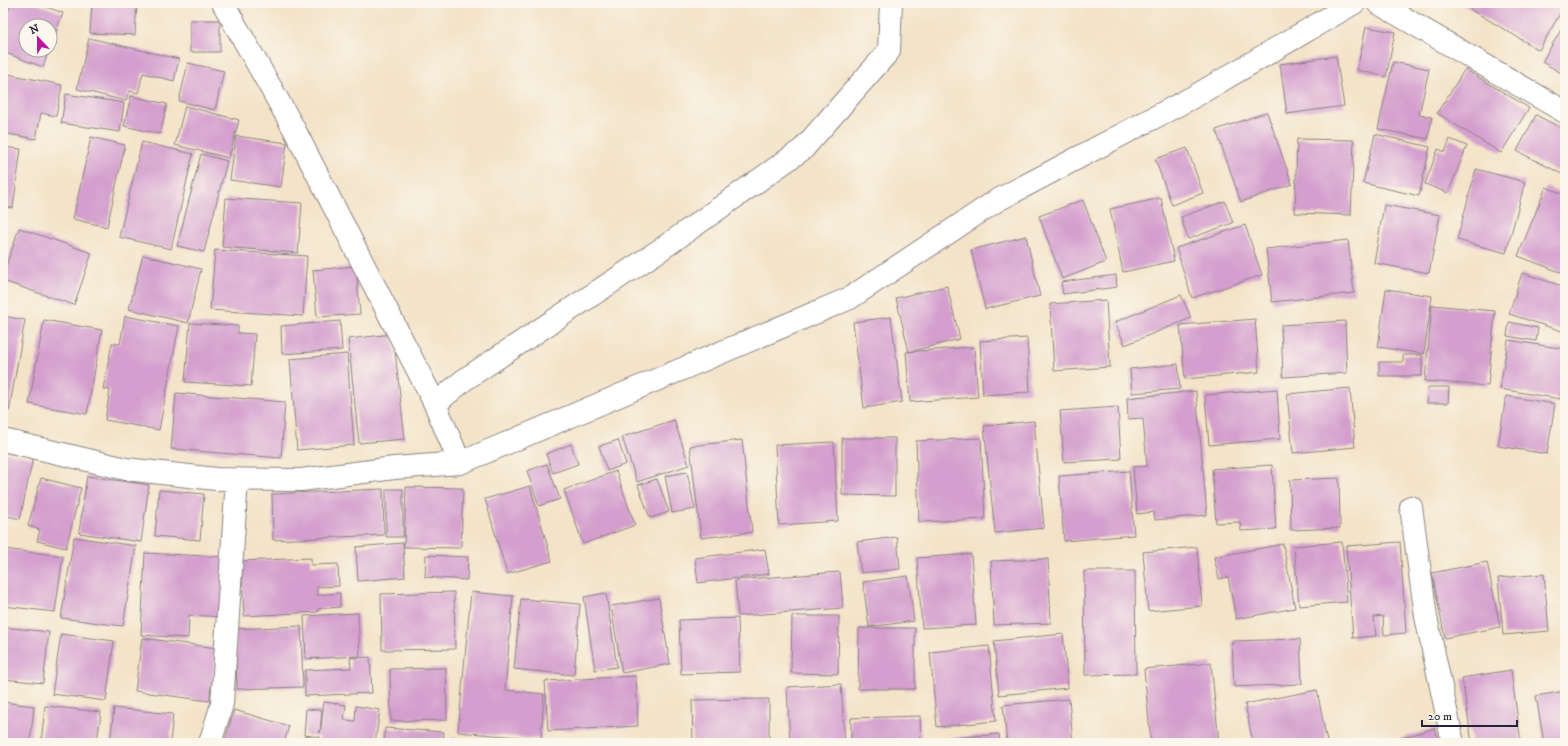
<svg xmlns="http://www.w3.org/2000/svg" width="1568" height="746" viewBox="0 0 1568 746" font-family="'IM FELL DW Pica',serif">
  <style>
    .building { fill: #d49fce }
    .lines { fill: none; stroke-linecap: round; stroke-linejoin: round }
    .minor-casing { stroke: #8a8282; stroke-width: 24 }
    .minor { stroke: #fff; stroke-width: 22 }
  </style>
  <rect width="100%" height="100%" fill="#fbf7ec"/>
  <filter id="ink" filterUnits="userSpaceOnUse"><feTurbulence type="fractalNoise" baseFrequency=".025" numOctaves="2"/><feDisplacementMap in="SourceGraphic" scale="8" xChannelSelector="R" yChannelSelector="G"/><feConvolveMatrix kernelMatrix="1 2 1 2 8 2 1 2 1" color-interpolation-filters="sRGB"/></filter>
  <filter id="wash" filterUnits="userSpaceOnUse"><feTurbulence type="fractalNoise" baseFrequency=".012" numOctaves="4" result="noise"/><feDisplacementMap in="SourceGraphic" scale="16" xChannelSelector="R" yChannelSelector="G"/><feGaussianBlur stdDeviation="0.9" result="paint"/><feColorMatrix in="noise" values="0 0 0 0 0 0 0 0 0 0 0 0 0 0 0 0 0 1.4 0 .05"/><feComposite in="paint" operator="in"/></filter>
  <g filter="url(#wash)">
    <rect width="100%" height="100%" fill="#f3e3c8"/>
    <g id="blocks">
      <path class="building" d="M3 3H8L3 18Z
        M11 3H35L63 13 50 48V26H26V50H49L43 67 3 52V25Z
        M92 3H137L135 35 90 33Z
        M1460 3H1565V5L1539 50Z
        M190 20H220V52H190Z
        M1565 23V75L1542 62Z
        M1366 27 1395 32 1386 77 1357 70Z
        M89 38 179 59 174 81 143 73 138 93 129 91 126 101 77 89Z
        M1336 56 1344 106 1287 114 1280 64Z
        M1393 62 1429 69 1419 115 1432 117 1428 139 1378 129Z
        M188 63 224 71 215 110 179 101Z
        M1465 69 1529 108 1501 153 1437 113Z
        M3 73 62 85 56 116 41 113 36 139 3 133Z
        M66 94 124 103 120 132 61 123Z
        M131 96 167 104 160 134 124 126Z
        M185 106 239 120 229 158 175 145Z
        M1267 112 1292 184 1241 202 1216 130Z
        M1536 115 1565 130V167L1562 174 1517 151Z
        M1375 134 1430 147 1419 196 1363 183Z
        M236 136 287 143 281 187 230 180Z
        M91 137 125 145 107 227 73 219Z
        M1297 139 1354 140 1351 215 1295 213Z
        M1450 139 1467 146 1448 193 1425 184 1438 149 1445 152Z
        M142 142 193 154 171 249 119 237Z
        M3 147 21 149 13 208 3 207Z
        M1187 148 1203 193 1172 205 1155 159Z
        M201 154 227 161 204 252 177 246Z
        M1476 169 1525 182 1506 253 1457 240Z
        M1546 187 1565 195V274L1518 256Z
        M226 198 302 203 298 253 222 247Z
        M1161 198 1174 261 1123 272 1110 209Z
        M1083 200 1106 262 1062 279 1039 216Z
        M1225 201 1233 223 1188 239 1181 217Z
        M1384 205 1440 215 1429 273 1374 263Z
        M1245 225 1262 275 1192 298 1176 248Z
        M19 228 92 253 74 305 3 281V275Z
        M1026 236 1040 296 985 309 971 250Z
        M1348 240 1354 293 1272 302 1266 249Z
        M215 250 307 256 303 316 210 310Z
        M143 255 201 269 188 323 129 309Z
        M356 266 360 314 317 317 313 270Z
        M1522 273 1565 287V332L1509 314Z
        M1116 275 1117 287 1063 294 1061 282Z
        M947 286 960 339 909 352 896 298Z
        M1386 289 1432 296 1424 354 1378 347Z
        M1181 295 1191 318 1125 345 1115 322Z
        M1106 300 1110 367 1054 371 1050 304Z
        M1432 305 1495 311 1488 386 1425 381Z
        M3 316 25 320 9 411 3 410Z
        M125 316 179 326 159 430 105 420 110 390 103 389 112 343 120 344Z
        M891 317 902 402 864 408 853 322Z
        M1255 319 1259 372 1185 379 1180 325Z
        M44 320 102 330 87 414 29 404Z
        M340 321 342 350 282 354 281 326Z
        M1345 321 1347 373 1283 377 1281 325Z
        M1509 322 1538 328 1536 341 1507 336Z
        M190 323 238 326V333L255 334 251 386 185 382Z
        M393 334 405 439 359 443 348 339Z
        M1027 338 1030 392 983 395 980 341Z
        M1508 340 1565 349V367L1560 399 1500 389Z
        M974 347 978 397 910 402 906 352Z
        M347 354 354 445 297 450 290 359Z
        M1403 355H1422V376H1379V362H1403Z
        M1178 364 1180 389 1132 393 1130 369Z
        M1428 387H1449L1448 403H1427Z
        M1350 388 1355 447 1293 453 1287 394Z
        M1277 389 1280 439 1209 445 1205 395Z
        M1196 391 1207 515 1155 520 1154 512 1137 514 1133 467 1147 466 1143 418 1128 419 1127 398Z
        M176 393 285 402 281 458 171 449Z
        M1506 396 1555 404 1547 454 1498 446Z
        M1118 407 1121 459 1064 462 1060 411Z
        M674 420 689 465 637 482 622 437Z
        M1034 421 1044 528 995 533 984 426Z
        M842 438H895V496L842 495Z
        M981 438 985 519 919 522 916 441Z
        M618 440 626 464 607 471 599 446Z
        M742 440 752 532 701 538 690 446Z
        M834 442 838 521 779 525 775 445Z
        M571 444 578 464 553 473 546 454Z
        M3 452 33 458 20 519 3 515Z
        M547 464 560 499 539 506 527 471Z
        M1272 465 1276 529 1241 531 1240 522 1216 523 1212 469Z
        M616 471 635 525 583 544 564 490Z
        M1129 471 1134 535 1064 541 1059 476Z
        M687 472 695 509 672 513 665 476Z
        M87 476 149 485 141 542 79 533Z
        M41 478 81 488 66 548 37 541 40 530 28 526Z
        M1339 478 1340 528 1291 530 1290 480Z
        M657 479 669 512 650 518 638 485Z
        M530 486 552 561 507 574 485 499Z
        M406 487 463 488 461 548 404 547Z
        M383 489 384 535 273 540 272 494Z
        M386 489H403V537H386Z
        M159 490 204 494 200 540 155 536Z
        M74 537 136 546 123 626 61 618Z
        M897 537 900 569 861 573 857 542Z
        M1342 542 1347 602 1299 606 1294 546Z
        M1400 542 1406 633 1384 635 1383 616 1374 617 1376 636 1353 638 1346 546Z
        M403 543 405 577 358 581 356 547Z
        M1283 544 1295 608 1236 619 1228 577 1219 579 1214 557Z
        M1197 547 1202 606 1148 611 1143 552Z
        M3 549 63 556 55 612 3 606Z
        M765 549 769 574 698 583 695 558Z
        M145 553 226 557 223 617 189 615 188 638 141 635Z
        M971 554 976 625 922 628 917 558Z
        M426 555 468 557 467 580 425 577Z
        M311 558V565L338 564 339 586 317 587V595L340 593V607L318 609V612L244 616 241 561Z
        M1048 559 1051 623 994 625 991 561Z
        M1487 562 1500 627 1445 638 1432 573Z
        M1084 571H1135L1136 674 1085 675Z
        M840 572 843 608 738 616 735 580Z
        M1544 574 1549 631 1503 635 1498 578Z
        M908 576 914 621 869 627 863 582Z
        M454 592 455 649 382 650 381 594Z
        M471 592 513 596 505 690 544 694 541 739 458 732Z
        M606 593 617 667 595 670 584 597Z
        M659 598 670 664 622 673 611 606Z
        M521 599 580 604 574 675 514 669Z
        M358 613 360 656 306 659 304 616Z
        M792 616H839L838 674 791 673Z
        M738 618 740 672 681 674 679 620Z
        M301 626 303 687 237 689 235 629Z
        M3 627 49 632 43 683 3 679Z
        M859 628H915V689H858Z
        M61 634 114 641 106 701 52 694Z
        M1063 634 1068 688 999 695 994 641Z
        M142 638 217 648 209 701 135 691Z
        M1300 639 1302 684 1234 687 1232 641Z
        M989 646 996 721 937 727 930 652Z
        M370 657 372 693 305 696V670L351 668 350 658Z
        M1211 663 1219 743H1151L1144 669Z
        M446 668 447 720 391 721 390 669Z
        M1511 670 1521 743H1472L1462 678Z
        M636 676 638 726 548 731 545 681Z
        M841 684 845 743H790L787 687Z
        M1317 690 1327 742 1253 743 1245 704Z
        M1565 691V743H1544L1536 696Z
        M769 699V743H693L692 700Z
        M1069 699 1073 743H1007L1003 705Z
        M3 702 34 706 30 743H3Z
        M324 702 346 705 344 720 355 721 356 706 380 710 375 743H319L320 737 304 735 306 709 322 710 320 733Z
        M45 706 101 712 97 743H41Z
        M114 708 173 714 170 743H110Z
        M234 710 289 726 284 743H224Z
        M920 716 921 743H851V718Z
        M385 728 444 732 443 743H384Z
        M1435 728 1439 743H1385Z
        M999 734 1000 743H940L939 739Z
        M452 738 510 742V743H451Z"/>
    </g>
  </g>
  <g filter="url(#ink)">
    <use href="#blocks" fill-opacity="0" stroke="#8a8282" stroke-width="1"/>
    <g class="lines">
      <defs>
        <path id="minor" d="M223 3 293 127 435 404 460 463
          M1378 3 1565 112
          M435 404 464 380 660 250 803 149 889 51 891 3
          M3 440 126 469 216 479 301 480 394 468 460 463 850 298 996 201 1195 96 1354 3
          M1411 507 1426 617 1453 743
          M210 743 222 704 237 479"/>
      </defs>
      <use href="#minor" class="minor-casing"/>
      <use href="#minor" class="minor"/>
    </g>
  </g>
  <rect width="1568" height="746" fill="none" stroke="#fbf7ec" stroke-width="16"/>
  <g transform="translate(38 38) rotate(338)"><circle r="19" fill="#fbf7ec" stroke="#a4a2a5"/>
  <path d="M0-3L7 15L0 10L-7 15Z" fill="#b5179e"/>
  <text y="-6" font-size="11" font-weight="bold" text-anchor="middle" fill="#22223b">N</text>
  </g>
  <path d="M1422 720v6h95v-6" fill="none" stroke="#22223b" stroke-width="2"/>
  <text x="1428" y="720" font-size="12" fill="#22223b" stroke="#fbf7ec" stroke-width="3" paint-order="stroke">20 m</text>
</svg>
